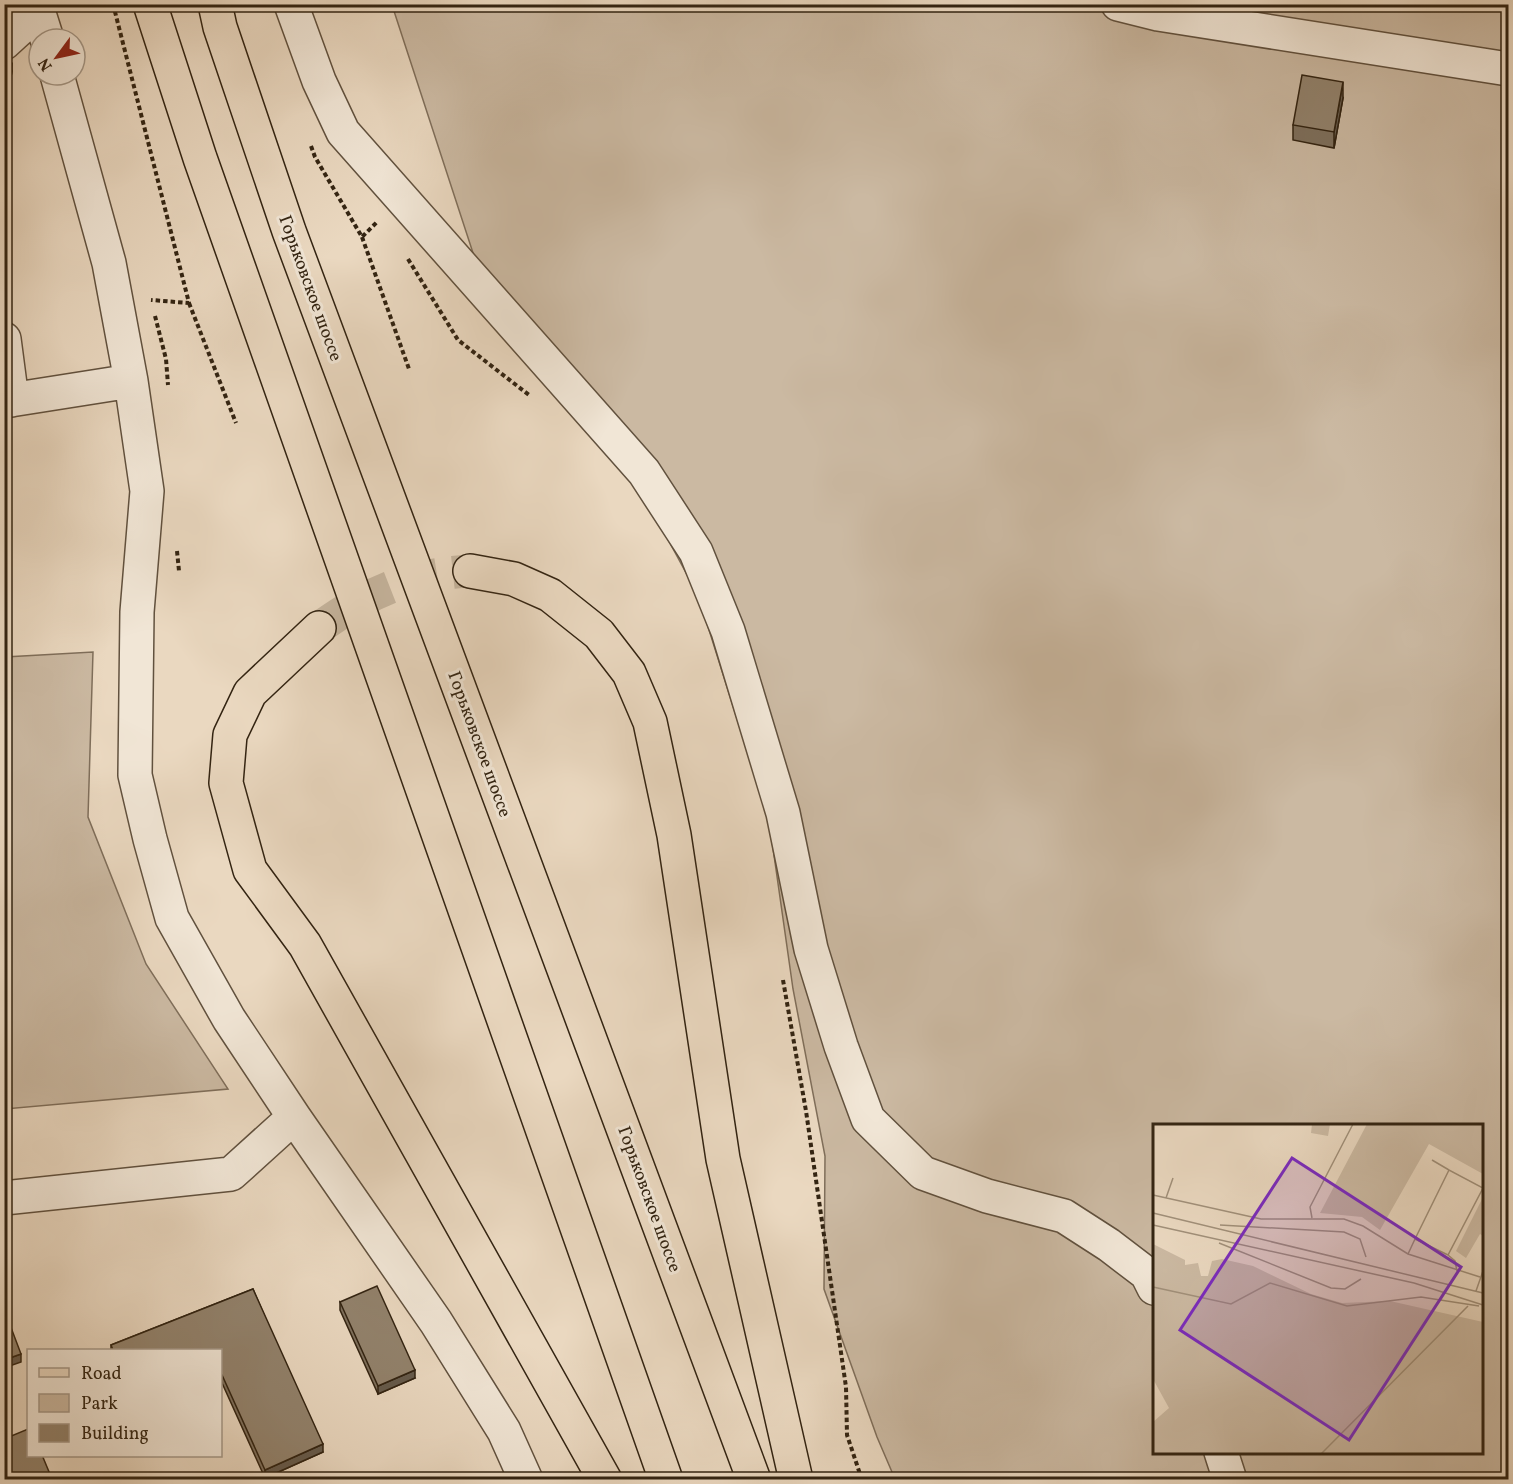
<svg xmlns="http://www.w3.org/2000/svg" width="1513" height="1484" viewBox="0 0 1513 1484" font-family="Vollkorn,serif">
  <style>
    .green { fill: #cbb9a2; stroke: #7f6e5a; stroke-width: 1.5; fill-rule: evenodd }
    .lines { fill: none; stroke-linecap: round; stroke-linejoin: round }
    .major-tunnel { stroke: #c5b49d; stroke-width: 33; stroke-dasharray: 33 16; stroke-linecap: butt }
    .minor-casing { stroke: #61513e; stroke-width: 36 }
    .major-casing { stroke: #332412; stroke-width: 36 }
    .path { stroke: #332412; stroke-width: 4; stroke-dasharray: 4.5 3; stroke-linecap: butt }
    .minor { stroke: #f1e6d6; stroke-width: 33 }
    .major { stroke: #ead8c0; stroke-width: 33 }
    .wall { fill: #7e705d; stroke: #332412; stroke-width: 1.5 }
    .shaded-wall { fill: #665b4c; stroke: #332412; stroke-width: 1.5 }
    .building { fill: #92826c; stroke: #332412; stroke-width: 1.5 }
    .labels { text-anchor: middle; stroke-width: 6; stroke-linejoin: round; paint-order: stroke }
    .street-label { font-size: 18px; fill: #332412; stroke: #f1e6d6 }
    .inset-road { fill: none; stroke: #a1907a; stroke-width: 1.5 }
    .view { fill: #7b2cbf; fill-opacity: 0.15; stroke: #7b2cbf; stroke-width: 3 }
    .inset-edge { fill: none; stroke: #332412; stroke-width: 3 }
  </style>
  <rect width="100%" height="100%" fill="#ead8c0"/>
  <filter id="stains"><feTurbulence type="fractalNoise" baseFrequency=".00333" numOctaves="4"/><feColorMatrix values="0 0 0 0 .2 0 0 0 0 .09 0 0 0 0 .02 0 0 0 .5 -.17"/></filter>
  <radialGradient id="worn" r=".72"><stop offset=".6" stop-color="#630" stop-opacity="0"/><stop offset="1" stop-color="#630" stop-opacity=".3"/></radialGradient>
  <path class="green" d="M392 5H1508V1479H895L877 1437 824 1289 825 1156 793 989 769 820 698 595 638 484 491 308ZM1154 1126H1482V1452H1154Z
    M93 652 88 817 146 964 228 1089 5 1109V657Z"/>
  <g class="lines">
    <path class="major-tunnel" d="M319 628C371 591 407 575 470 571"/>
    <defs>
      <path id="minor" d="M36 4 47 39
        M291 4 319 81 343 132 644 472 696 552 728 631 783 813 811 949 841 1046 868 1119 923 1173 987 1196 1064 1216 1109 1245 1147 1274 1154 1288
        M1118 4 1158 14 1508 69
        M4 43 39 11
        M57 75 109 263 131 381 147 491 137 612 135 775 150 839 172 918 229 1019 294 1117 436 1322 504 1431 526 1480
        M4 339 12 400
        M4 401 131 381
        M4 1198 231 1174 294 1117
        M1221 1452 1230 1480"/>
      <path id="major" d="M150 4 200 158 666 1480
        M215 4 220 27 289 231 754 1480
        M470 571 514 579 550 595 599 634 629 673 650 722 674 835 723 1159 796 1480
        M319 628 250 693 230 735 226 783 250 870 305 945 605 1480"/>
    </defs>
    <use href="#minor" class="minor-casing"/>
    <use href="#major" class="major-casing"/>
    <path class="path" d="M113 4 189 303 151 300
      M311 146 315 157 362 237 378 221
      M362 237 409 369
      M408 259 458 340 529 395
      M189 303 236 423
      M155 316 166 359 168 385
      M177 551 179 571
      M783 980 806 1111 846 1387 847 1435 862 1480"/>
    <use href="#minor" class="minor"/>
    <use href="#major" class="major"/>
  </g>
  <path class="wall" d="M4 61 12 71 10 83 4 82Z
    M1343 98 1334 148 1293 140V125Z
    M253 1289 323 1452 265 1478 222 1383H220V1350H111V1345Z
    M340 1302 415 1378 378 1394 340 1310Z"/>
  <path class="shaded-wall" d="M12 63V71L10 83V75Z
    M1343 82V98L1334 148V132Z
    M21 1354V1362L4 1368V1360Z
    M415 1370V1378L378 1394V1386Z
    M220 1375H222V1383H220Z
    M323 1444V1452L265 1478V1470Z"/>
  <path class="building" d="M4 61 12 63 10 75 4 74Z
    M1302 75 1343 82 1334 132 1293 125Z
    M377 1286 415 1370 378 1386 340 1302Z
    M253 1289 323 1444 265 1470 222 1375H220V1350H113L111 1345Z
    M4 1309 21 1354 4 1360Z
    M28 1429V1455H42L52 1479H4V1439Z"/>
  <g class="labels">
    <g class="street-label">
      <text transform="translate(311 288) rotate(70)" y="6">Горьковское шоссе</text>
      <text transform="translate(480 744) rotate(70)" y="6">Горьковское шоссе</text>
      <text transform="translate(650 1199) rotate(70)" y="6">Горьковское шоссе</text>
    </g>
  </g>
  <g transform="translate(1153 1124)">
    <rect width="330" height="330" fill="#ead8c0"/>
    <path d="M159 0H177L175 12 158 9ZM214 0H330V50L276 20 227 106 209 93 167 89ZM330 73V112L327 110 313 134 303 127ZM0 120 32 136V141L45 139 48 152H55L59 137 69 135 100 142 158 170 189 179 237 177 330 198V330H0V298L16 284 0 255Z" fill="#cbb9a2"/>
    <path class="inset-road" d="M279 36 296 46M0 71 108 95H191L210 102 255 130 327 153M13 74 20 54M0 89 330 169M159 94 157 83 200 0M0 101 261 159 330 181M67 101 191 108 207 115 213 133M66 119 178 164 192 165 208 155M255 130 262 115 296 46 330 64 295 131 262 115M295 131 302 137 304 147M0 163 78 180 117 159 194 182 268 173 326 182M323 167 330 147M168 330 315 182"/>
    <path class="view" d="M139 34 308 143 196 316 27 206Z"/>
    <rect width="330" height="330" class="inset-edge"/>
  </g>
  <rect width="1513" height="1484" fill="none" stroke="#ead8c0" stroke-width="24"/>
  <rect x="6" y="6" width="1501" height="1472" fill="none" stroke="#332412" stroke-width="3"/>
  <rect x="12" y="12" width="1489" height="1460" fill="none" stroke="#332412" stroke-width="1.5"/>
  <rect x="27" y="1349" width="195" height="108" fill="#f1e6d6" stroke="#a59888" stroke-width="1.5"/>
  <rect x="39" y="1368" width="30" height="9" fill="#ead8c0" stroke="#a59888" stroke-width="1.5"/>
  <text x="81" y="1379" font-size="18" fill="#332412">Road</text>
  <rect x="39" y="1394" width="30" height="18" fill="#cbb9a2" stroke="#a59888" stroke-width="1.5"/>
  <text x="81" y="1409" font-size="18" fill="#332412">Park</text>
  <rect x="39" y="1424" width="30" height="18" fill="#92826c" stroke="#a59888" stroke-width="1.5"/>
  <text x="81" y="1439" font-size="18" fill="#332412">Building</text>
  <g transform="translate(57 57) rotate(237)"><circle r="28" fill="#f1e6d6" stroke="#a59888" stroke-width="1.5"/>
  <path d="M0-4.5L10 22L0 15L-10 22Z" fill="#8f2418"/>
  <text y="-9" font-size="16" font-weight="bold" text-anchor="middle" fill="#332412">N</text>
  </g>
  <rect width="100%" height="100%" filter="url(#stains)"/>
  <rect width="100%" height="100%" fill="url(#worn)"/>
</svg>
